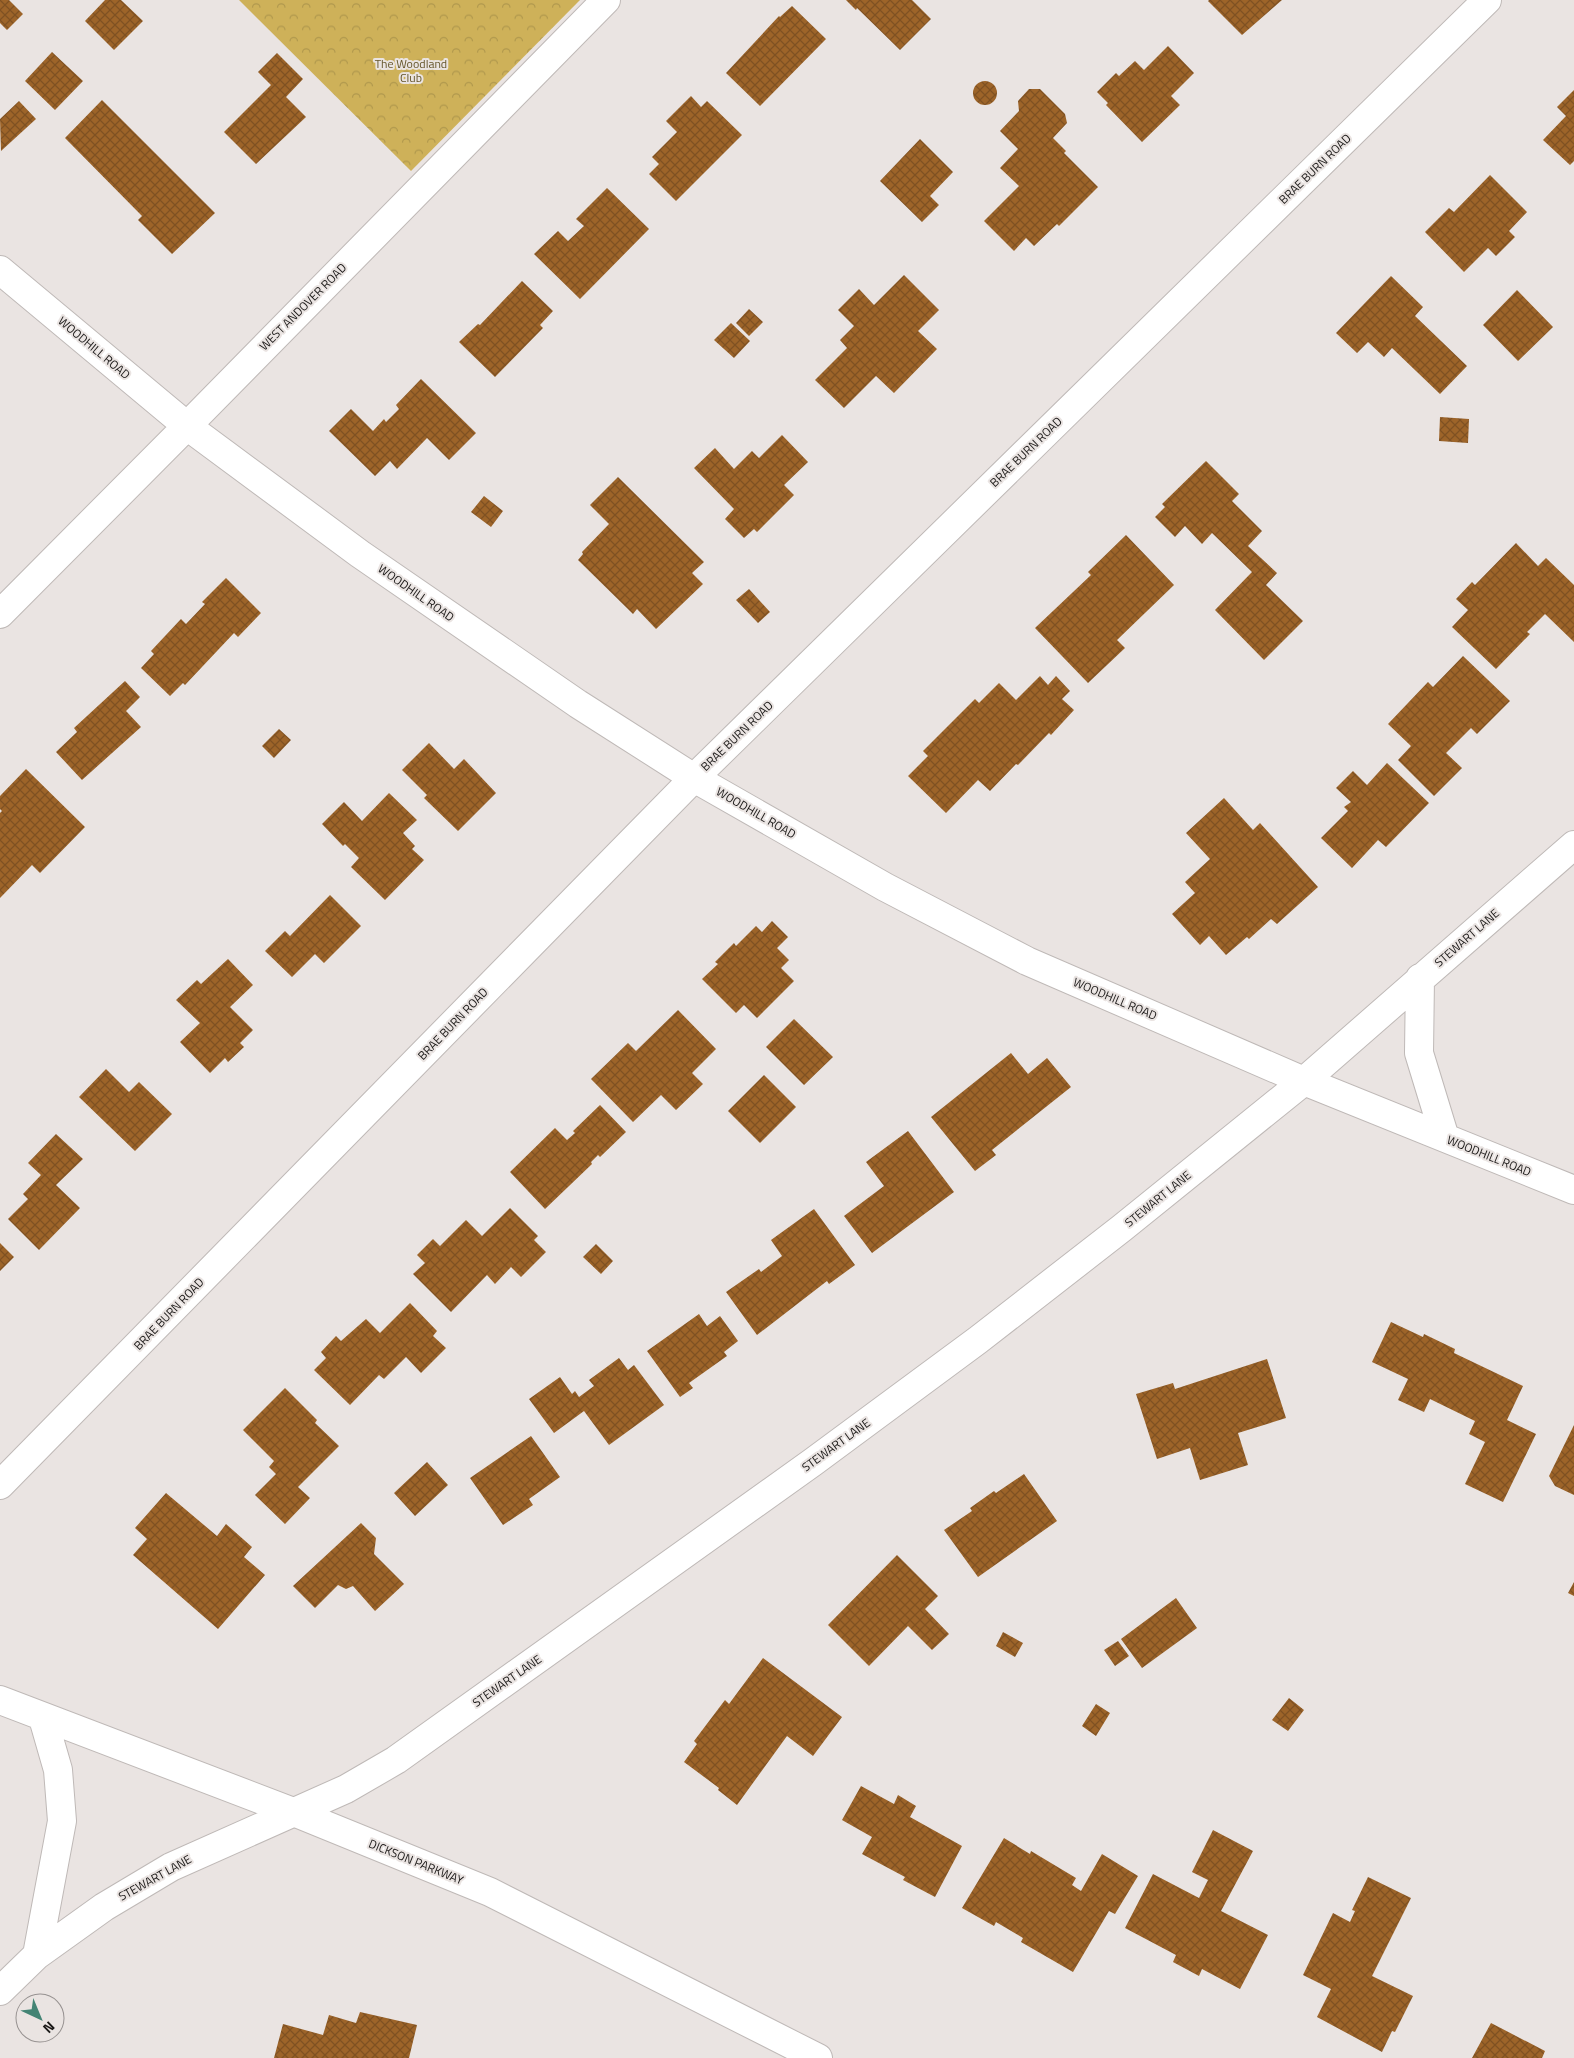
<svg xmlns="http://www.w3.org/2000/svg" width="1574" height="2058" viewBox="0 0 1574 2058" font-family="'Titillium Web',sans-serif">
  <style>
    .park { fill: url(#park-crowns) }
    .building { fill: url(#building-cross-hatch) }
    .lines { fill: none; stroke-linecap: round; stroke-linejoin: round }
    .minor-casing { stroke: #bfb9b7; stroke-width: 30 }
    .minor { stroke: #fff; stroke-width: 28 }
    .labels { text-anchor: middle; stroke-width: 4; stroke-linejoin: round; paint-order: stroke }
    .park-label { font-size: 12px; fill: #65562b; stroke: #eae4e2 }
    .street-label { font-size: 12px; fill: #1a1817; stroke: #eae4e2 }
  </style>
  <defs>
    <pattern id="park-crowns" width="20" height="18" patternUnits="userSpaceOnUse" patternTransform="scale(1.25)"><rect width="20" height="18" fill="#ceb159"/><path d="M2 6a3 3 0 1 1 6 0M12 15a3 3 0 1 1 6 0" fill="none" stroke="#b0984d"/></pattern>
    <pattern id="building-cross-hatch" width="8" height="8" patternUnits="userSpaceOnUse" patternTransform="scale(1.25)"><rect width="8" height="8" fill="#9d6429"/><path d="M0 0l8 8M0 8l8-8" fill="none" stroke="#7f5122"/></pattern>
  </defs>
  <rect width="100%" height="100%" fill="#eae4e2"/>
  <path class="park" d="M239 0H580L411 171Z"/>
  <path class="building" d="M0 0H9L23 14 7 30 0 23Z
    M105 0H121L143 21 114 50 85 21Z
    M846 0H912L931 19 900 50 857 8 856 10Z
    M1209 0H1282L1242 35 1208 1Z
    M792 6 826 39 760 106 726 73 779 16 780 17Z
    M1168 46 1194 73 1171 96 1180 105 1142 142 1106 105 1108 103 1097 92 1116 73 1119 76 1135 61 1144 70Z
    M52 52 83 81 55 110 25 81Z
    M277 53 303 79 286 97 306 117 256 164 224 132 271 85 258 72Z
    M973 93a12 12 0 1 1 24 0a12 12 0 1 1-24 0Z
    M1029 89H1040L1065 114 1067 123 1053 138 1066 151 1064 153 1098 187 1059 226 1057 224 1034 246 1026 238 1014 251 984 221 1019 186 1000 168 1018 149 1000 131 1019 111 1018 101Z
    M1574 90V161L1570 165 1543 140 1566 116 1557 107Z
    M691 96 701 107 707 101 742 135 676 201 649 174 659 164 652 157 677 132 666 121Z
    M102 100 215 213 172 254 138 220 142 216 65 138Z
    M19 101 36 119 1 151 0 119Z
    M920 139 953 172 930 196 939 205 922 222 880 181Z
    M1490 175 1527 212 1509 231 1515 237 1496 256 1488 248 1464 272 1425 232 1449 208 1454 212Z
    M607 188 649 229 580 299 534 254 558 231 568 241 584 226 576 219Z
    M904 275 939 310 918 331 937 349 894 393 876 376 844 408 815 380 847 348 840 340 854 326 838 310 859 289 874 305Z
    M1391 276 1423 307 1415 316 1467 366 1440 394 1392 348 1384 357 1368 342 1357 353 1336 333Z
    M522 281 553 311 540 325 543 328 495 377 459 342 478 324 480 325Z
    M1517 290 1553 327 1518 361 1483 325Z
    M749 309 763 322 749 336 736 323Z
    M731 323 750 341 734 358 714 340Z
    M421 379 476 433 449 460 427 438 397 469 390 461 375 476 329 431 351 409 373 431 384 419 386 422 399 409 396 405Z
    M1440 417 1469 419 1468 443 1439 441Z
    M782 435 808 462 784 485 794 495 757 532 754 529 744 538 725 519 734 509 694 468 715 448 734 469 752 451 759 458Z
    M1206 461 1239 494 1232 501 1262 531 1248 546 1277 573 1266 585 1303 621 1264 660 1215 610 1252 572 1212 533 1202 544 1185 526 1175 537 1155 517 1165 507 1162 504Z
    M618 477 704 562 692 573 703 584 656 629 637 609 633 614 578 560 583 554 582 552 609 524 590 505Z
    M484 496 503 511 491 527 471 512Z
    M1126 535 1174 585 1117 640 1125 648 1088 683 1035 628 1091 575 1088 572Z
    M1516 543 1538 566 1546 558 1574 585V642L1545 614 1527 632 1530 634 1496 669 1452 627 1468 610 1456 599 1472 582 1475 585Z
    M226 578 261 613 238 637 234 633 185 685 183 683 170 696 141 668 154 654 151 651 181 619 186 624 205 604 202 602Z
    M749 589 770 612 758 623 736 600Z
    M1463 656 1510 701 1477 734 1471 728 1446 753 1462 768 1434 796 1398 760 1411 746 1388 724 1428 682 1433 687Z
    M1040 676 1048 685 1056 676 1070 691 1062 699 1074 710 1051 735 1049 733 1018 765 1016 764 990 791 978 780 946 813 908 776 928 756 923 751 975 699 979 703 999 683 1016 700Z
    M125 681 140 697 126 711 141 727 82 780 56 752 77 732 74 728Z
    M279 729 291 740 274 758 262 746Z
    M429 743 454 769 464 759 496 793 458 831 424 798 427 795 402 770Z
    M1387 763 1429 803 1386 847 1378 840 1352 868 1321 838 1348 811 1344 807 1351 802 1336 788 1353 771 1367 785Z
    M26 769 85 827 40 873 32 865 0 898V813L2 811 0 809V796Z
    M389 793 417 820 403 833 415 846 412 849 424 860 385 900 351 867 359 858 345 844 343 846 322 824 344 802 362 821Z
    M1224 798 1253 830 1260 823 1318 887 1277 924 1271 919 1249 939 1247 937 1226 955 1209 936 1200 945 1172 914 1195 893 1185 882 1210 859 1186 833Z
    M330 895 361 926 324 963 315 954 292 977 265 951 285 931 290 936Z
    M772 921 788 937 777 948 789 960 781 968 794 981 757 1018 744 1005 736 1013 702 979 718 964 715 962 734 943 736 946 756 926 762 932Z
    M228 959 253 985 230 1007 253 1030 240 1043 244 1047 228 1062 225 1058 210 1073 180 1042 200 1023 176 1000 197 980 201 984Z
    M678 1010 716 1049 692 1073 703 1084 676 1110 661 1095 633 1122 591 1079 628 1043 636 1051Z
    M794 1019 833 1057 804 1085 766 1047Z
    M1011 1053 1028 1074 1047 1058 1071 1087 992 1150 996 1155 975 1171 931 1117Z
    M106 1069 129 1092 139 1082 172 1114 135 1151 79 1097Z
    M764 1075 796 1107 760 1143 728 1111Z
    M600 1105 626 1132 600 1157 598 1155 591 1162 592 1164 545 1209 510 1172 555 1128 567 1140 575 1133 573 1131Z
    M908 1131 954 1192 872 1253 844 1216 884 1186 866 1162Z
    M56 1134 83 1159 56 1185 80 1208 39 1250 8 1219 28 1199 23 1194 41 1175 28 1163Z
    M510 1208 538 1236 534 1240 546 1252 521 1277 511 1267 495 1284 487 1275 451 1312 413 1274 425 1263 417 1255 433 1239 440 1246 466 1220 482 1236Z
    M814 1209 855 1265 829 1284 827 1281 757 1335 726 1292 759 1269 761 1272 782 1256 771 1240Z
    M0 1243 14 1257 0 1271Z
    M596 1244 613 1261 601 1274 583 1257Z
    M410 1303 437 1331 433 1336 446 1348 421 1373 406 1357 384 1379 379 1375 350 1405 314 1370 326 1358 321 1352 336 1336 341 1341 366 1319 380 1333Z
    M699 1314 707 1326 720 1316 738 1341 724 1352 727 1356 689 1383 693 1388 680 1397 647 1351Z
    M1391 1322 1423 1337 1424 1334 1455 1349 1454 1353 1523 1386 1507 1420 1536 1434 1503 1502 1465 1484 1485 1442 1469 1434 1475 1421 1430 1399 1424 1412 1398 1400 1408 1379 1372 1362Z
    M619 1358 628 1370 634 1365 664 1405 609 1445 584 1411 554 1433 529 1399 560 1377 572 1394 575 1391 579 1397 594 1386 589 1380Z
    M1267 1359 1286 1418 1238 1433 1248 1465 1200 1480 1190 1448 1157 1459 1136 1394 1173 1383 1175 1389Z
    M285 1388 317 1420 315 1423 339 1446 298 1487 310 1498 285 1524 255 1495 276 1474 269 1467 274 1461 243 1430Z
    M1574 1425V1495L1555 1486 1549 1476Z
    M531 1436 560 1477 529 1499 533 1505 503 1525 470 1478Z
    M427 1462 448 1485 415 1516 394 1493Z
    M1024 1474 1057 1521 978 1577 944 1530 972 1511 970 1508 994 1491 996 1493Z
    M166 1493 217 1536 226 1524 252 1547 244 1557 265 1575 218 1629 133 1555 147 1539 135 1528Z
    M361 1523 376 1538 374 1554 404 1584 375 1611 353 1586 346 1589 338 1585 315 1608 293 1586Z
    M897 1555 938 1596 925 1609 949 1634 932 1650 908 1626 869 1666 828 1625Z
    M1574 1582V1596L1568 1593Z
    M1176 1598 1197 1628 1142 1668 1121 1639Z
    M1003 1632 1023 1643 1015 1657 996 1646Z
    M1118 1641 1129 1656 1115 1666 1104 1650Z
    M763 1658 842 1717 813 1756 787 1736 737 1805 718 1790 719 1788 684 1762 697 1744 694 1741 725 1700 729 1704Z
    M1289 1698 1304 1710 1288 1731 1272 1720Z
    M1096 1704 1110 1713 1096 1736 1082 1726Z
    M861 1786 894 1804 898 1795 916 1806 910 1817 962 1846 935 1897 903 1880 905 1877 862 1854 872 1837 842 1820Z
    M1213 1830 1253 1851 1221 1911 1268 1935 1240 1989 1202 1969 1199 1976 1173 1962 1176 1955 1125 1928 1153 1874 1199 1898 1208 1880 1192 1872Z
    M1004 1838 1030 1854 1031 1851 1076 1878 1072 1885 1081 1891 1102 1854 1138 1876 1115 1914 1109 1911 1073 1972 1021 1942 1023 1938 996 1922 994 1926 962 1908Z
    M1368 1877 1411 1898 1372 1976 1413 1996 1395 2032 1392 2031 1382 2052 1317 2017 1331 1989 1303 1975 1333 1913 1350 1922 1355 1911 1352 1910Z
    M360 2012 417 2025 409 2058H274L283 2024 323 2035 329 2015 356 2023Z
    M1491 2023 1545 2051 1542 2058H1472Z"/>
  <g class="lines">
    <defs>
      <path id="minor" d="M0 270 187 426 360 554 578 704 694 778 885 887 1027 961 1304 1081 1574 1190
        M0 614 187 426 606 0
        M1420 978 1419 1053 1445 1138
        M0 1485 694 778 1487 0
        M0 1700 296 1813 490 1892 818 2058
        M37 1955 104 1907 171 1867 346 1789 396 1760 813 1462 978 1340 1122 1228 1304 1081 1574 845
        M0 1991 37 1955 62 1821 58 1770 43 1718"/>
    </defs>
    <use href="#minor" class="minor-casing"/>
    <use href="#minor" class="minor"/>
  </g>
  <g class="labels">
    <g class="park-label">
      <text x="411" y="68">The Woodland<tspan x="411" dy="14">Club</tspan></text>
    </g>
    <g class="street-label">
      <text transform="translate(1315 169) rotate(-44)" y="4">BRAE BURN ROAD</text>
      <text transform="translate(303 307) rotate(-45)" y="4">WEST ANDOVER ROAD</text>
      <text transform="translate(94 348) rotate(40)" y="4">WOODHILL ROAD</text>
      <text transform="translate(1026 452) rotate(-44)" y="4">BRAE BURN ROAD</text>
      <text transform="translate(416 593) rotate(35)" y="4">WOODHILL ROAD</text>
      <text transform="translate(737 736) rotate(-44)" y="4">BRAE BURN ROAD</text>
      <text transform="translate(756 813) rotate(30)" y="4">WOODHILL ROAD</text>
      <text transform="translate(1467 938) rotate(-41)" y="4">STEWART LANE</text>
      <text transform="translate(1115 999) rotate(23)" y="4">WOODHILL ROAD</text>
      <text transform="translate(453 1024) rotate(-46)" y="4">BRAE BURN ROAD</text>
      <text transform="translate(1489 1156) rotate(22)" y="4">WOODHILL ROAD</text>
      <text transform="translate(1158 1199) rotate(-39)" y="4">STEWART LANE</text>
      <text transform="translate(169 1314) rotate(-46)" y="4">BRAE BURN ROAD</text>
      <text transform="translate(836 1445) rotate(-36)" y="4">STEWART LANE</text>
      <text transform="translate(507 1681) rotate(-35)" y="4">STEWART LANE</text>
      <text transform="translate(416 1862) rotate(22)" y="4">DICKSON PARKWAY</text>
      <text transform="translate(155 1878) rotate(-29)" y="4">STEWART LANE</text>
    </g>
  </g>
  <g transform="translate(40 2018) rotate(136)"><circle r="24" fill="#eae4e2" stroke="#979291"/>
  <path d="M0-4L9 19L0 12L-9 19Z" fill="#438474"/>
  <text y="-8" font-size="14" font-weight="bold" text-anchor="middle" fill="#1a1817">N</text>
  </g>
</svg>
